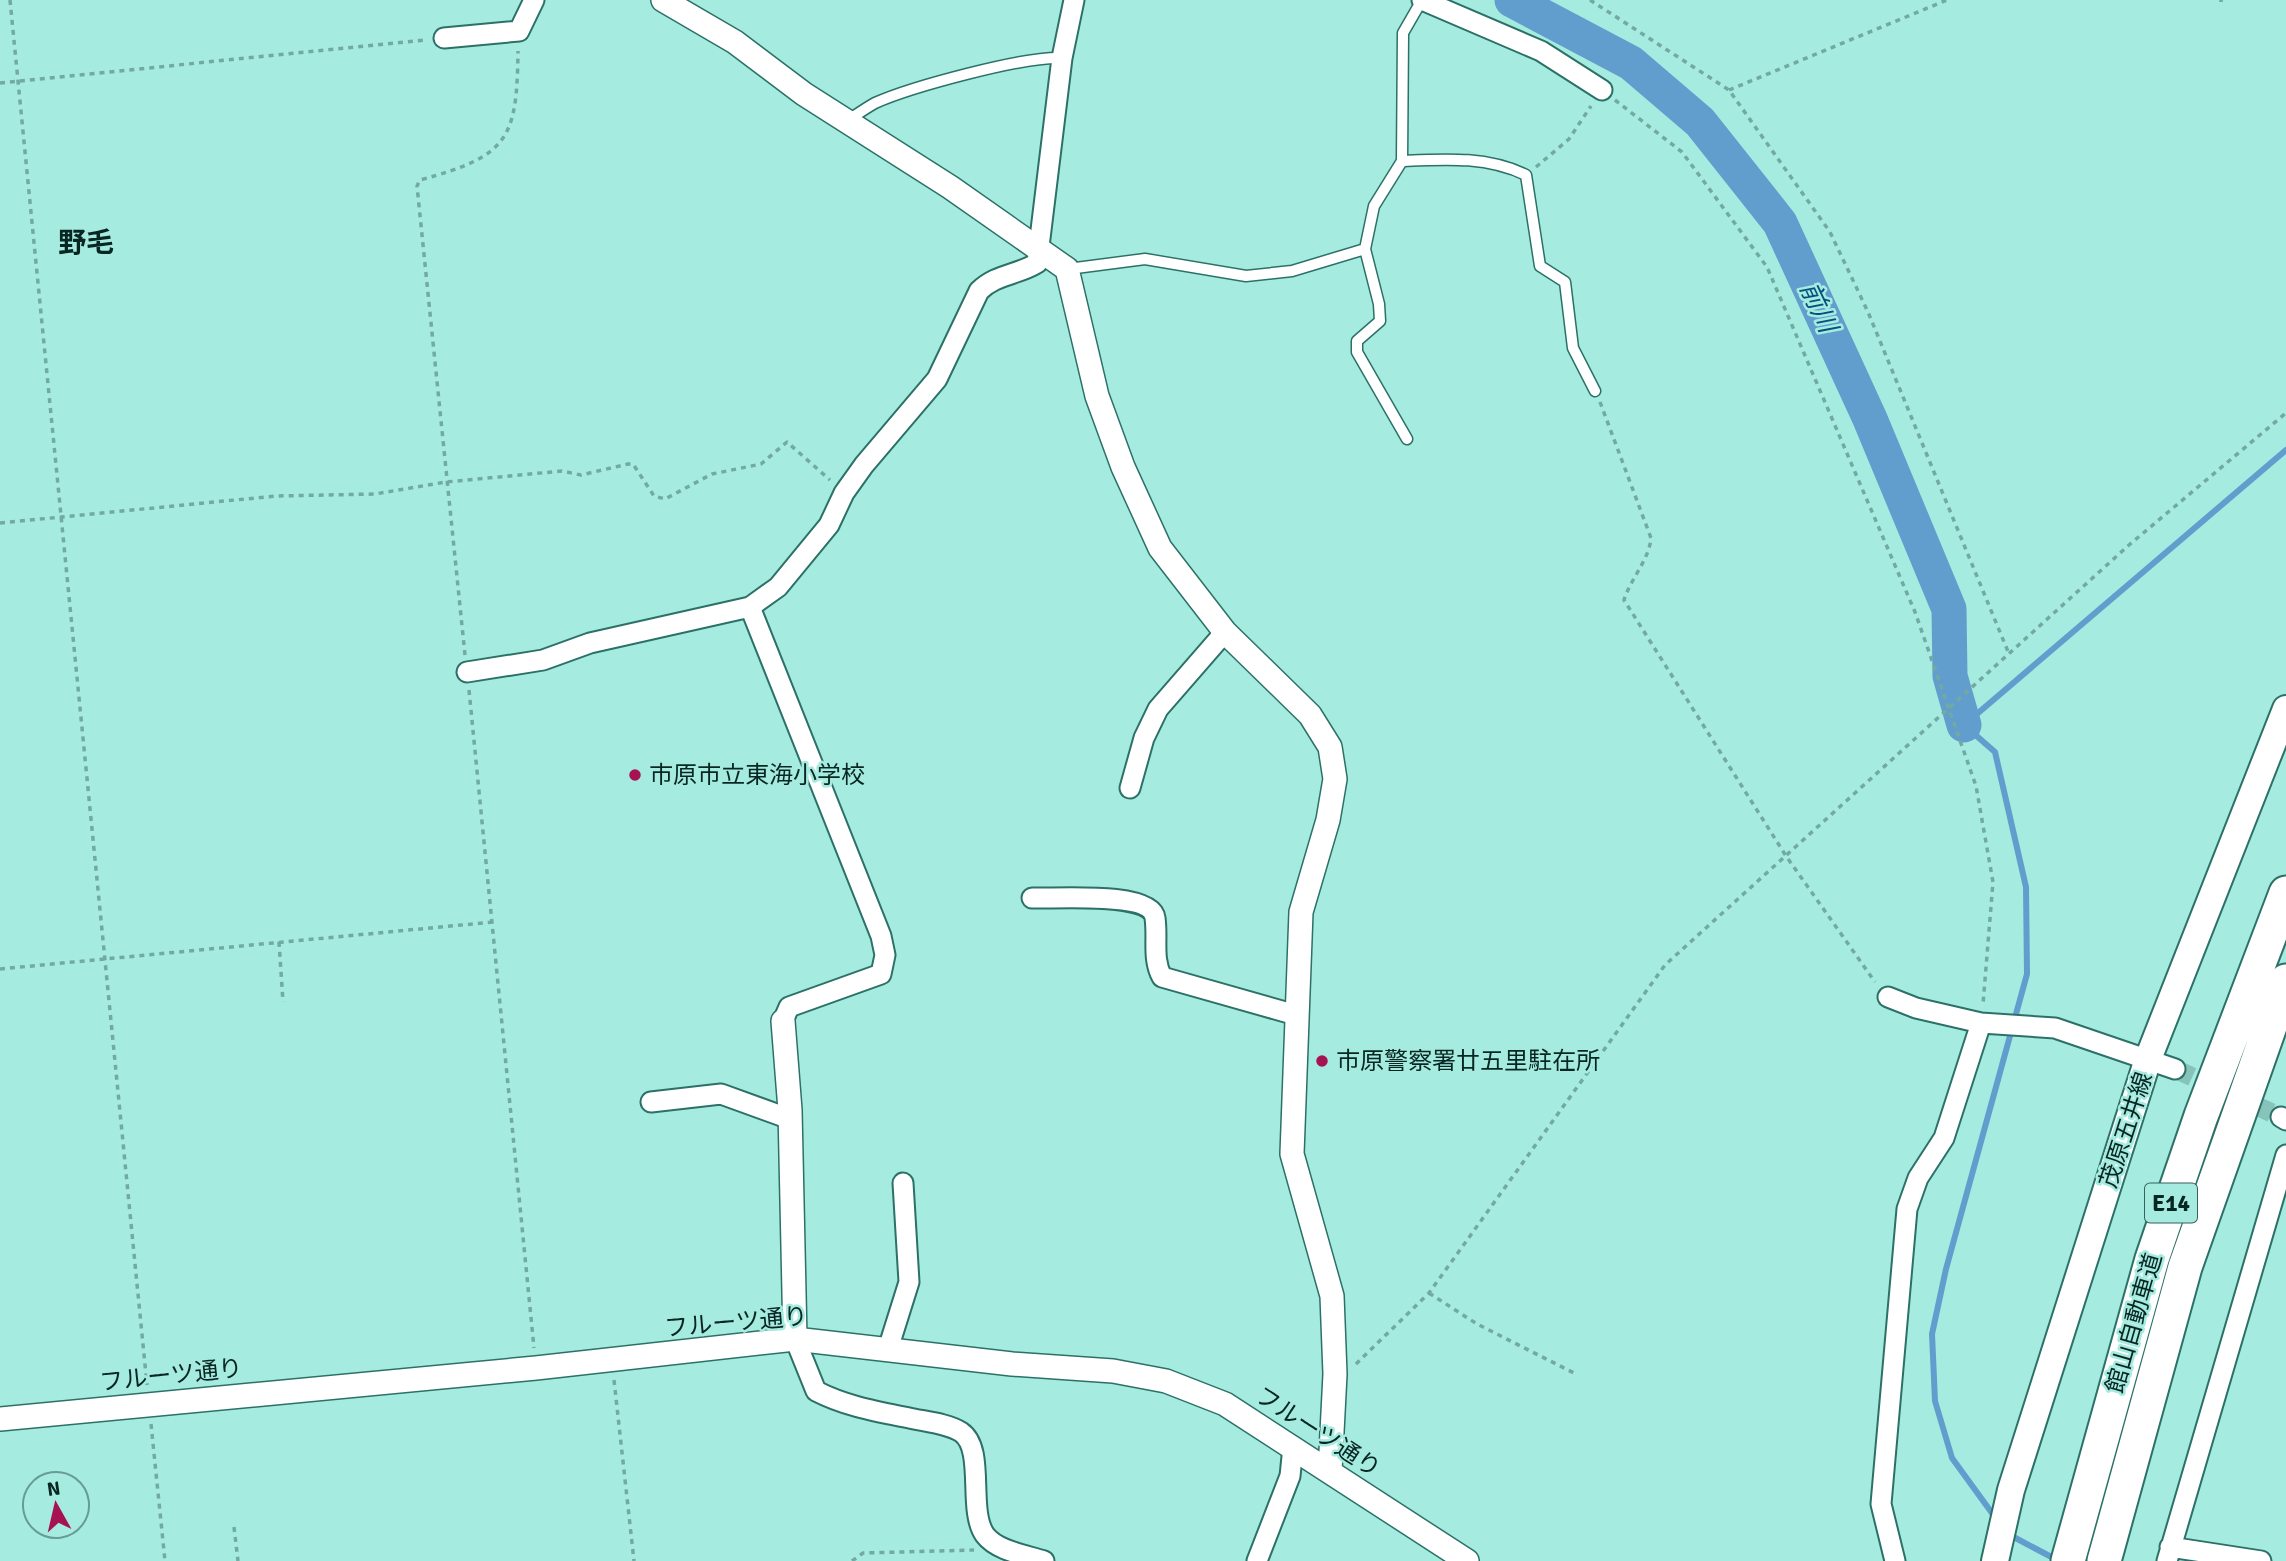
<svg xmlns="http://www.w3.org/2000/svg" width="2286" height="1561" viewBox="0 0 2286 1561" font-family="Signika,'Noto Sans JP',sans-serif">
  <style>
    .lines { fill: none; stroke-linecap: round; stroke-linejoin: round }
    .stream { stroke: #619ecd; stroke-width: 6 }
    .river { stroke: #619ecd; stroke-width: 35 }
    .minor-tunnel { stroke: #86c4ba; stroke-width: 19; stroke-dasharray: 19 10; stroke-linecap: butt }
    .service-casing { stroke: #2c7168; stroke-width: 13 }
    .minor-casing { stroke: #2c7168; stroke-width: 23 }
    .tertiary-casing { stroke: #2c7168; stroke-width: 26 }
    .secondary-casing { stroke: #2c7168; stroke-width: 30 }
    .motorway-casing { stroke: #2c7168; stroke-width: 37 }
    .path { stroke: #72aaa2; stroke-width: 3.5; stroke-dasharray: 5 5; stroke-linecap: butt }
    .service { stroke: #fff; stroke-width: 10 }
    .minor { stroke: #fff; stroke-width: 19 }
    .tertiary { stroke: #fff; stroke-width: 23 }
    .secondary { stroke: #fff; stroke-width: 26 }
    .motorway { stroke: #fff; stroke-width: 33 }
    .poi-dot { fill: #a51352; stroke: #a6ebe0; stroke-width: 2.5 }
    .labels { text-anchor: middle; stroke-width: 5; stroke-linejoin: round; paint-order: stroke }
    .shield { fill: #a6ebe0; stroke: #37615b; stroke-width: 2 }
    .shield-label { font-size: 23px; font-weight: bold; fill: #082622 }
    .poi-label { font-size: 24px; fill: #082622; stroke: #a6ebe0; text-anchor: start }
    .street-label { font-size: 24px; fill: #082622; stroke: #a6ebe0 }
    .water-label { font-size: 26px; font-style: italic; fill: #04527e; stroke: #a6ebe0 }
    .quarter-label { font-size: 28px; font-weight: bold; fill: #082622; stroke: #a6ebe0 }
  </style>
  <rect width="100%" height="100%" fill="#a6ebe0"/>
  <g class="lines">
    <path class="stream" d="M1997 1520 1952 1458 1935 1401 1932 1334 1946 1269 2027 974 2026 887 1995 752 1964 725 2286 450
      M2008 1534 2057 1560"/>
    <path class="river" d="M1512 0 1631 63 1700 122 1780 223 1870 419 1949 609 1950 676 1964 725"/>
    <path class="minor-tunnel" d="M2175 1069 2281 1117"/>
    <defs>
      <path id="service" d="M847 121C856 115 866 108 875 103 911 87 1024 56 1062 58
        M1402 161C1445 159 1487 156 1526 175L1540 266 1565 282 1573 348 1595 391
        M1365 249 1379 304 1380 321 1357 341V352L1407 439
        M1068 269 1145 259 1246 276 1292 271 1365 249 1374 206 1402 161 1403 33 1422 0"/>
      <path id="minor" d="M1422 0 1541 51 1602 90
        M444 38 519 31 534 0
        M750 607 881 936 885 955 881 974 789 1007 783 1021
        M467 672 543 660 590 643 750 607 778 587 829 525 844 493 864 465 937 379 979 291C996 274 1018 275 1037 263L1062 58 1074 0
        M1130 788 1144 738 1158 709 1225 632
        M1032 898C1055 899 1152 891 1155 918 1158 938 1152 959 1162 977L1296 1015
        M1888 997 1916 1008 1981 1023 2055 1028 2175 1069
        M651 1102 721 1094 790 1119
        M2281 1117 2286 1120
        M795 1339 816 1391C847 1407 880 1412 914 1419 929 1422 948 1424 961 1432 986 1449 967 1510 985 1535 997 1551 1026 1555 1044 1561
        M888 1349 909 1282 903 1183
        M2170 1547 2261 1561
        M1257 1561 1290 1476 1293 1447
        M1895 1561 1881 1504 1907 1209 1918 1178 1944 1138 1981 1023
        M2167 1561 2286 1155"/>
      <path id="tertiary" d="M663 0 735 42 804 94 950 187 1067 269 1097 396 1123 467 1160 548 1225 632 1310 715 1330 747 1335 779 1328 820 1301 912 1292 1154 1332 1296 1335 1374 1330 1471
        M783 1021 790 1110 795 1339
        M0 1419 536 1368 795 1339 1012 1364 1113 1371 1166 1381 1225 1404 1467 1561"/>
      <path id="secondary" d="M1995 1561 2011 1490 2148 1059 2286 709"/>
      <path id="motorway" d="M2068 1561 2152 1259 2201 1116 2286 893
        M2104 1561 2185 1267 2286 981"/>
    </defs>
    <use href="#service" class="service-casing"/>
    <use href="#minor" class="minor-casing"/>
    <use href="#tertiary" class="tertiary-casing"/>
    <use href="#secondary" class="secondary-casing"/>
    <use href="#motorway" class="motorway-casing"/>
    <path class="path" d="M10 0 147 1385
      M1590 0 1729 90 1830 232 1868 312 2009 654
      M2221 2V0
      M0 83 425 40
      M1729 90 1947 0
      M1615 100 1682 152 1767 267 1915 612 1976 786 1993 882 1983 1004
      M1536 167 1569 139 1591 106
      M1600 402 1651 538C1649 560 1631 578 1624 600L1786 856 1875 982
      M0 523 276 496 375 494 446 482 562 471 581 475 628 464H633L654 496 665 499 712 474 761 464 787 442 830 480
      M465 655 417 186 420 180C508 156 517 140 518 51
      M469 690 534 1348
      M279 942 283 1002
      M0 969 493 922
      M1429 1293 1477 1324 1574 1373
      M1356 1364 1429 1293 1665 965 2129 545 2286 413
      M614 1380 634 1561
      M151 1424 165 1561
      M234 1527 238 1561
      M852 1561 863 1553 974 1550"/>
    <use href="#service" class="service"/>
    <use href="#minor" class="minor"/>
    <use href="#tertiary" class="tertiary"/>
    <use href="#secondary" class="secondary"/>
    <use href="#motorway" class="motorway"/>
  </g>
  <g class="poi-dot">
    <circle cx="635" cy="775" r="7"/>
    <circle cx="1322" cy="1061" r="7"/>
  </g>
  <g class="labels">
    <rect class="shield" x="2145" y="1183.5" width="52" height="39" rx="5"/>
    <g class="shield-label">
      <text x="2171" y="1211">E14</text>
    </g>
    <g class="poi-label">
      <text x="649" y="783">市原市立東海小学校</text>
      <text x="1336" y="1069">市原警察署廿五里駐在所</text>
    </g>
    <g class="street-label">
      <text transform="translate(2126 1130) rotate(-72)" y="8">茂原五井線</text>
      <text transform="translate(736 1322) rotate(-5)" y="8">フルーツ通り</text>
      <text transform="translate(2134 1323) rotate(-74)" y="8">館山自動車道</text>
      <text transform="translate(171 1375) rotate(-6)" y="8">フルーツ通り</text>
      <text transform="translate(1318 1432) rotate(33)" y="8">フルーツ通り</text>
    </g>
    <g class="water-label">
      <text transform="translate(1819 307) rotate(65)" y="9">前川</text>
    </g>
    <g class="quarter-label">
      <text x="86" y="252">野毛</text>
    </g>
  </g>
  <g transform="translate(56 1505) rotate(352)"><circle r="33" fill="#a6ebe0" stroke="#679c94" stroke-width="2"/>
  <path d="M0-5L12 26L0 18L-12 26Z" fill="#a51352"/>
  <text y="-10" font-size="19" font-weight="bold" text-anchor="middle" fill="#082622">N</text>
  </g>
</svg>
